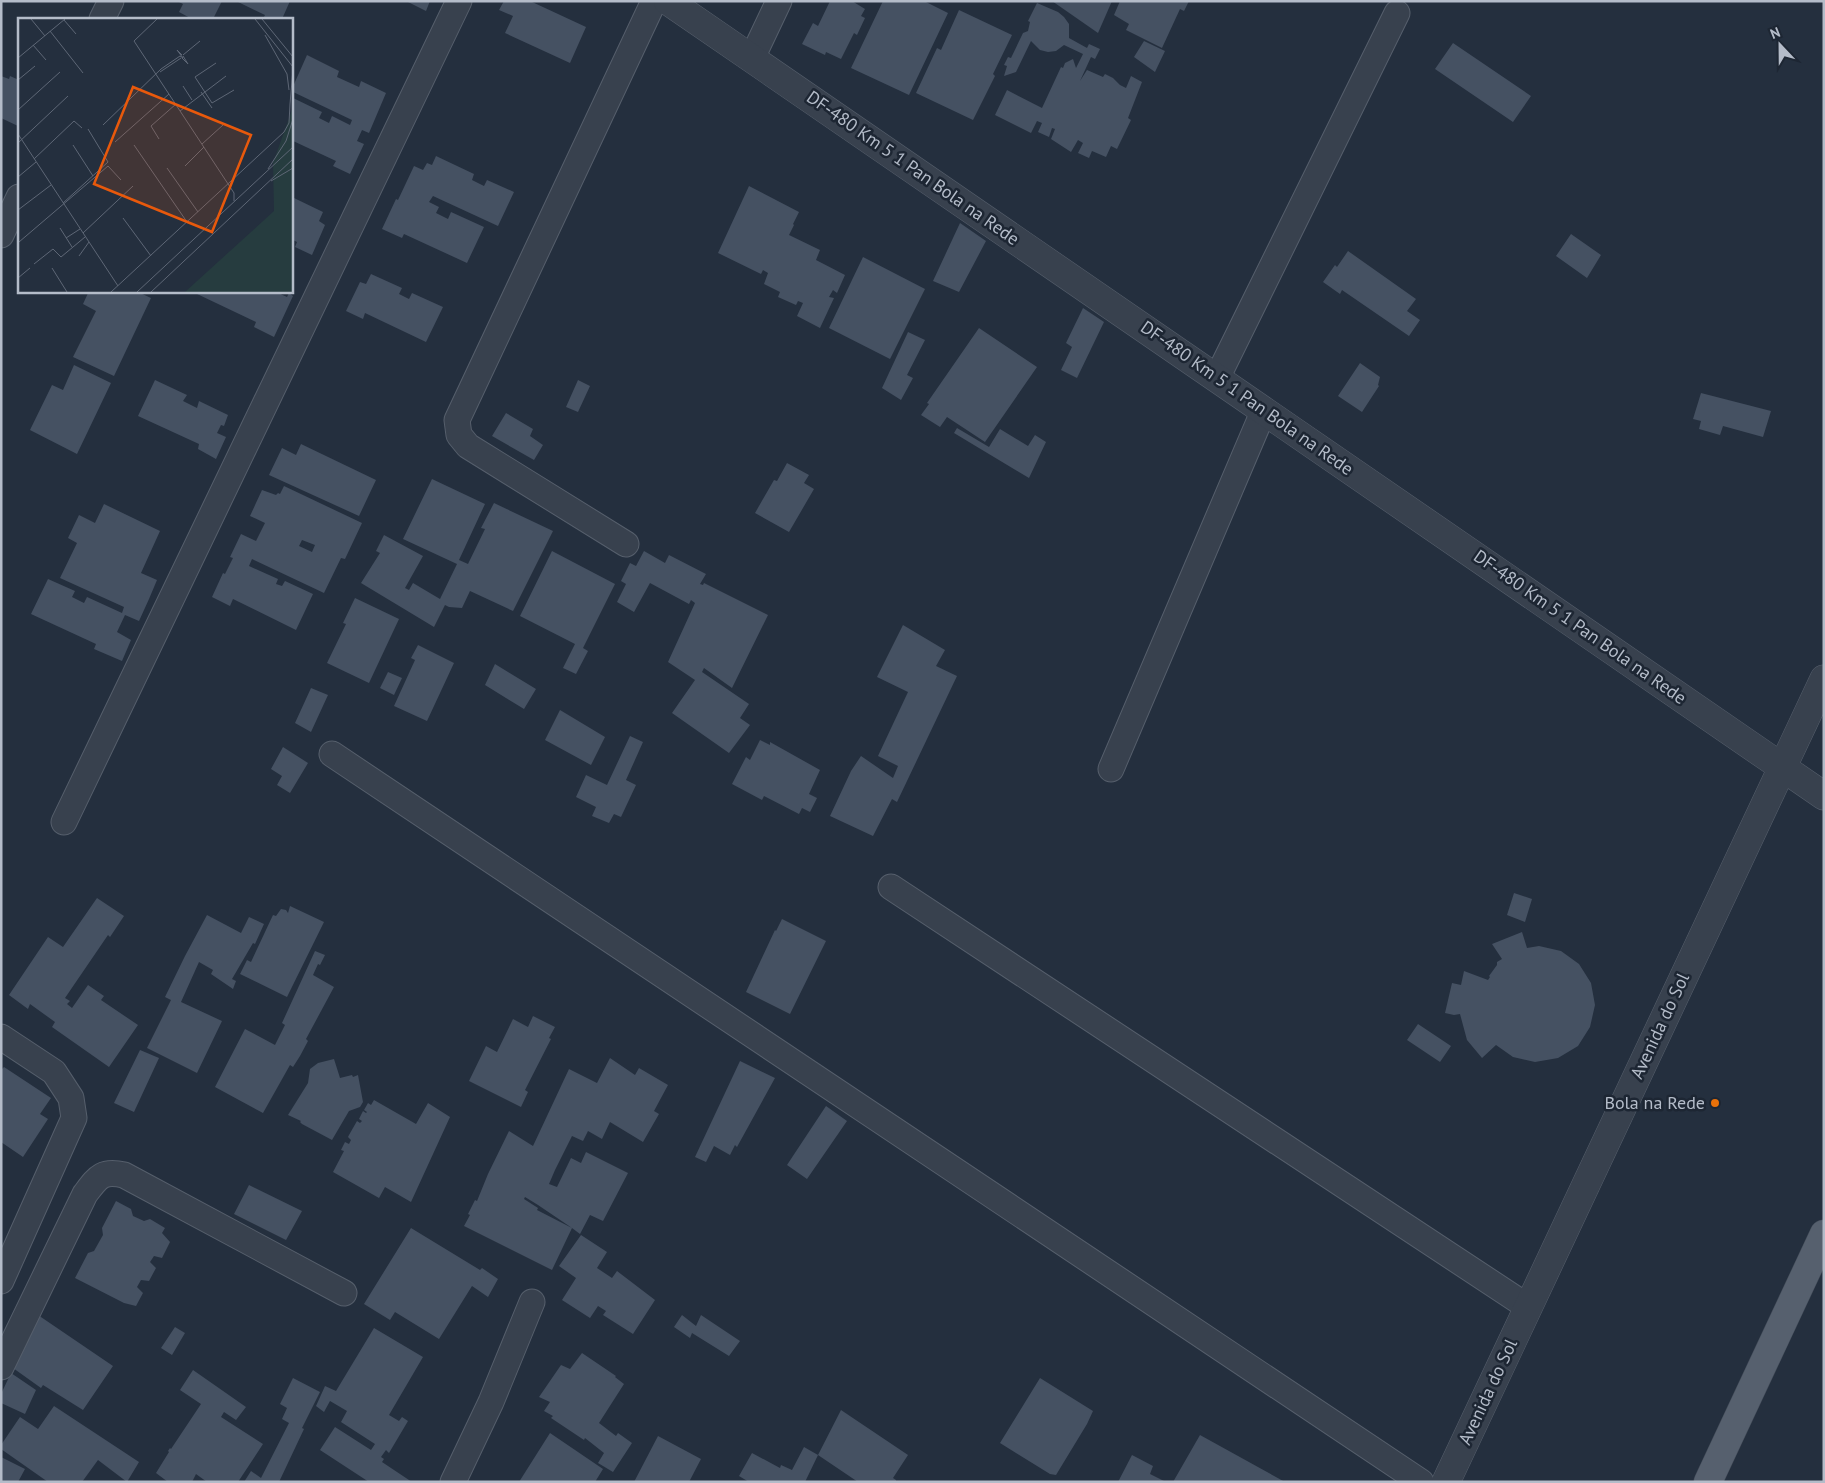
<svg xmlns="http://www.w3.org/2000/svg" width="1825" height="1483" viewBox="0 0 1825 1483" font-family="'PT Sans',sans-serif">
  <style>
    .building { fill: #455162; fill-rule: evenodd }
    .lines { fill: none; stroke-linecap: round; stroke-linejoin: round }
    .minor-casing { stroke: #565f6c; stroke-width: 27 }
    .tertiary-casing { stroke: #565f6c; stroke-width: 29 }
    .primary-casing { stroke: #414a57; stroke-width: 29 }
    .minor { stroke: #38414e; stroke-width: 25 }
    .tertiary { stroke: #38414e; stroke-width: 28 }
    .primary { stroke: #56606e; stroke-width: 28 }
    .food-dot { fill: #e8710a; stroke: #1d2633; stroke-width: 2 }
    .labels { text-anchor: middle; stroke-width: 5; stroke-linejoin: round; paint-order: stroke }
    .street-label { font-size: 18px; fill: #b4bcc9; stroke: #1d2633 }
    .poi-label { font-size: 18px; fill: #b4bcc9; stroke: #1d2633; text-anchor: end }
    .inset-road { fill: none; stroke: #5e6776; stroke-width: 1 }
    .view { fill: #e8590c; fill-opacity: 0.15; stroke: #e8590c; stroke-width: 2.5 }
    .inset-edge { fill: none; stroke: #b4bcc9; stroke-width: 2.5 }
  </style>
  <rect width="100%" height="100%" fill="#242f3e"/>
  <path class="building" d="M177 1H222L213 19H192L179 12 183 4Z
    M236 1H290L282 19H263L265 15Z
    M406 1H430L426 11Z
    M504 1H530L586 27 570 63 505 33 513 16 499 10Z
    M830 1H852L865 9 861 16 865 18 857 35 854 33 841 59 826 52 825 55 802 44 813 23 818 26Z
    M883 1H924L948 13 909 95 851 68Z
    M1052 1H1112L1098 33Z
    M1120 1H1189L1184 11 1180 9 1162 48 1126 30 1129 24 1114 15Z
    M1037 3 1058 12 1064 17 1069 24V38L1087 48 1089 44 1100 49 1095 59 1091 57 1080 81 1087 70 1103 77 1105 74 1113 78 1120 85 1126 88 1131 76 1142 82 1128 118 1131 120 1117 149 1111 146 1106 157 1092 151 1089 158 1078 153 1083 143 1078 140 1071 152 1051 139 1055 129 1052 128 1049 137 1038 132 1042 123 1037 121 1031 133 995 115 1007 90 1042 108 1061 67 1063 68 1065 63 1073 59 1076 68 1083 54 1064 45 1056 51 1048 52 1040 50 1031 41 1016 72 1004 76 1007 66 1004 65 1008 57 1011 58 1023 33 1028 31 1030 22 1028 21Z
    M959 10 1012 35 993 74 995 76 973 120 916 93 937 48 941 50Z
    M1144 41 1165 51 1155 72 1134 57Z
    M1453 43 1531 96 1513 122 1435 69Z
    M307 55 339 71 337 77 359 87 361 81 386 93 369 133 362 130 357 141 364 144 350 174 333 166 336 161 291 140V97L322 112 319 118 329 123 332 116 350 125 352 120 291 91Z
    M1 76 9 79 10 76 19 80 18 126 1 118Z
    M436 156 474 174 472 180 484 186 487 180 514 192 498 226 433 196 429 202 439 207 436 213 448 219 451 212 484 227 467 263 404 234 402 238 382 229 396 199 398 200 414 166 423 170 427 163 432 165Z
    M749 186 799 212 793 224 794 225 789 235 820 250 816 260 845 275 837 293 833 290 829 297 834 298 820 328 797 316 803 303 798 301 796 305 778 297 780 292 764 284 768 273 763 270 761 274 718 253Z
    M294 198 323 212 319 221 325 225 312 255 295 247 297 242 291 239V203Z
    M960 223 986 241 959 292 933 281Z
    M1571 234 1601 255 1587 278 1556 256Z
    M1348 251 1416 299 1407 311 1420 320 1409 336 1342 290 1340 294 1323 282 1335 265 1337 267Z
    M863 257 925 289 890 359 829 328Z
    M371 274 402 288 399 294 409 299 412 293 443 307 426 342 365 313 363 319 346 311 360 282 366 284Z
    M89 291H136L151 298 114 376 73 357 96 311 83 304Z
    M195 291H274L287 297 289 293 293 296 274 337 254 327 256 322 195 293Z
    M1083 308 1104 322 1077 378 1061 370 1072 347 1066 343Z
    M979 328 1037 367 985 442 947 417 940 427 921 415 929 404 927 403Z
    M908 332 925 340 907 375 913 378 901 400 882 388Z
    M1360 363 1380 377 1378 385 1379 386 1362 412 1338 396Z
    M74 365 111 383 77 454 30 430 52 385 63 390Z
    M155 380 187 395 183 401 197 408 199 401 228 415 224 426 221 425 217 433 226 437 216 459 198 449 199 444 138 416Z
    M578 380 590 386 578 412 566 407Z
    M1701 393 1771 411 1763 437 1723 426 1720 435 1699 429 1701 421 1693 419Z
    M506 413 533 429 530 436 543 445 534 460 492 436Z
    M957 428 989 447 1000 429 1028 446 1035 435 1046 442 1029 478 954 433Z
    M301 444 376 480 359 516 269 475 282 448 296 455Z
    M787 463 809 475 804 483 814 489 789 532 755 513 774 480 777 481Z
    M432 479 485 504 459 560 468 564 485 529 481 528 494 503 553 531 513 611 470 591 462 608 449 607 445 605 434 627 361 583 380 553 376 551 384 535 423 556 405 588 409 590 413 583 440 599 457 564 403 539Z
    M284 486 362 523 345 559 341 558 324 593 252 559 249 566 278 579 276 584 282 586 285 581 313 594 296 630 233 599 230 606 212 597 223 573 225 574 233 558 230 557 241 534 256 541 265 523 250 516 262 490 276 495 278 493 280 494ZM302 540 315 545 312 552 299 546Z
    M104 504 160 531 141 573 157 580 149 599 139 621 125 615 117 632 131 640 122 661 94 649 96 644 31 614 48 579 75 591 72 597 84 603 87 597 122 613 124 607 60 578 77 543 68 538 79 515 95 523Z
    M552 551 615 584 583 648 588 651 576 674 563 668 575 644 520 616Z
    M644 551 665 563 669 555 706 574 700 584 703 585 704 583 768 615 732 688 704 668 702 672 749 704 740 718 750 725 729 753 672 713 695 680 668 662 695 603 691 600 689 604 650 583 634 612 617 602 626 584 621 581 630 563 636 566Z
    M355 598 399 619 369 683 327 663 346 624 343 623Z
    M903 625 945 650 936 666 957 676 897 802 892 799 873 836 830 816 851 771 861 756 893 778 898 766 878 756 908 692 877 677Z
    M418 645 454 663 427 721 394 706 415 660 411 658Z
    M495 664 536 689 524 709 485 685Z
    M388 672 402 678 394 695 380 688Z
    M311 688 328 695 311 732 295 723Z
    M560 710 605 737 591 765 545 740Z
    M630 736 643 742 626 780 636 785 621 817 614 814 609 823 592 816 596 807 576 797 586 775 607 785Z
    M760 740 770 745V742L820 770 809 794 817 798 810 812 802 808 799 814 764 796 762 800 732 784 746 757 750 760Z
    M283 747 308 763 290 793 277 785 282 776 271 769Z
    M1514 893 1532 899 1525 922 1507 915Z
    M97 898 124 916 110 937 108 935 65 998 70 1001 67 1004 72 1008 88 985 104 996 101 1000 138 1025 109 1067 52 1027 55 1022 30 1004 28 1009 9 995 48 937 63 947Z
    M290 906 324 922 287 997 240 974 247 960 251 962 273 915 276 916 281 909 286 910 288 913Z
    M207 915 241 933 249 917 264 924 255 944 253 943 232 979 236 981 233 989 211 974 213 970 199 962 181 1002 222 1021 197 1073 147 1048 171 1000 165 997 185 956Z
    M782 919 826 941 790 1014 746 992 775 930 776 931Z
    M1522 932 1527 948 1539 946 1561 951 1579 964 1591 983 1595 1005 1590 1027 1578 1046 1558 1058 1535 1062 1513 1057 1496 1045 1482 1058 1467 1040 1460 1014 1454 1015 1445 1013 1452 983 1461 985 1464 971 1488 980 1490 977 1489 976 1497 965V962L1502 959 1492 944Z
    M315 951 325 955 320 965 318 964 313 975 334 987 306 1039 308 1041 300 1056 293 1067 290 1065 263 1113 215 1087 245 1029 275 1045 285 1025 282 1023Z
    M533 1016 555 1027 549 1038 551 1039 525 1090 528 1092 521 1107 469 1081 486 1046 497 1052 513 1019 528 1027Z
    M1418 1024 1451 1046 1440 1062 1407 1040Z
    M140 1050 159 1058 134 1112 114 1103Z
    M610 1058 635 1075 639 1068 668 1085 654 1111 659 1114 643 1142 610 1122 602 1139 588 1131 583 1141 572 1136 555 1170 549 1184 557 1187 571 1158 581 1163 586 1152 628 1173 603 1221 590 1215 580 1234 572 1228 552 1270 464 1226 470 1215 468 1214 475 1200 477 1201 488 1174 509 1131 533 1146 569 1069 597 1083ZM525 1197 538 1205 572 1228 537 1210 538 1208 524 1199Z
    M334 1059 340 1078 352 1075 353 1077 358 1075 363 1102 360 1107 349 1111 332 1140 302 1124 300 1122 301 1121 288 1115 308 1083 310 1069 318 1063Z
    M740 1061 775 1078 737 1147 735 1145 730 1155 714 1146 706 1162 695 1157Z
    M4 1067 51 1098 40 1114 48 1119 23 1157 1 1142V1070Z
    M374 1100 416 1124 428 1103 450 1117 411 1202 385 1187 379 1198 333 1172 344 1151 341 1150 345 1142 349 1144 351 1140 348 1137 349 1135 357 1121 360 1123 362 1121 359 1119 363 1111 366 1113 367 1112 364 1110 368 1103 371 1105Z
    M826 1106 847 1121 807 1179 787 1165Z
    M249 1185 302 1211 286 1240 234 1214Z
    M116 1201 131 1209 133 1216 144 1221 150 1219 165 1228 162 1233 170 1242 162 1258 154 1256 150 1262 156 1268 149 1281 141 1280 137 1287 143 1293 136 1306 124 1303 75 1278 88 1253 94 1251 103 1235 102 1228Z
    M411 1228 480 1270 482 1268 498 1279 488 1297 472 1286 439 1339 395 1312 390 1320 364 1304Z
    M581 1235 607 1252 597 1268 612 1278 617 1271 655 1300 633 1334 603 1315 606 1311 598 1306 590 1318 562 1300 576 1278 559 1266Z
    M38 1315 113 1366 83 1410 43 1385 41 1388 13 1368Z
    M682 1315 696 1326 701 1315 740 1341 729 1356 692 1333 690 1338 674 1327Z
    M175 1327 185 1333 172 1355 161 1348Z
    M374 1328 423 1357 389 1415 399 1421 402 1417 408 1421 389 1453 386 1450 381 1457 384 1459 382 1462 412 1482H369L320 1450 335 1427 371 1450 375 1444 341 1422 347 1411 330 1401 324 1412 316 1406 325 1386 336 1391Z
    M582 1353 616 1376 615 1377 624 1384 599 1423 616 1436 618 1433 632 1443 613 1472 598 1463 604 1453 585 1438 584 1440 551 1418 553 1416 544 1411 550 1402 539 1397 561 1365 570 1369Z
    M193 1370 246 1407 236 1420 224 1412 221 1417 263 1444 238 1482H207L196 1474 192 1482H168L156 1473 169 1452 168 1451 170 1448 171 1449 201 1404 180 1390Z
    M11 1373 36 1390 25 1414 1 1403V1394Z
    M293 1378 320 1392 302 1428 304 1429 279 1482H244L251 1471 261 1478 289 1423 282 1419 287 1408 280 1404Z
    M1040 1378 1093 1411 1087 1424 1056 1475 1050 1474 1000 1443Z
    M54 1406 139 1462 127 1482 98 1460 82 1482H48L1 1449V1445L20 1417 38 1429Z
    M841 1410 908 1455 893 1478 896 1480V1482H858L818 1455Z
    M550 1433 603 1469 595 1482H519Z
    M1200 1435 1285 1482H1173Z
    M658 1436 701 1459 689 1482H634Z
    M804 1447 818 1455 805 1482H749L739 1476 752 1453 780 1468 781 1465 792 1470Z
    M1132 1455 1153 1466 1150 1474 1166 1482H1118Z
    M1 1457 25 1469 18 1482H1Z"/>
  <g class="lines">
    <defs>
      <path id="minor" d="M102 19 111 1
        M752 58 779 1
        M1 235 19 197
        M1217 378 1397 13
        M626 544 468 446 459 435 457 420 654 1
        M332 754 1421 1482
        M1111 769 1264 410
        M64 822 459 1
        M891 887 1528 1307
        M1 1037 54 1072 71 1098 74 1118 1 1281
        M1 1367 85 1194C98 1177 102 1170 124 1175L344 1293
        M453 1482 491 1402 532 1302"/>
      <path id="tertiary" d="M668 1 1824 796
        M1446 1482 1824 679"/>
      <path id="primary" d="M1708 1482 1824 1234"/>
    </defs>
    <use href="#minor" class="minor-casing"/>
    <use href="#tertiary" class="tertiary-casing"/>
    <use href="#primary" class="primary-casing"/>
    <use href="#minor" class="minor"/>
    <use href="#tertiary" class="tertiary"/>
    <use href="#primary" class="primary"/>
  </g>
  <circle class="food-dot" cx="1715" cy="1103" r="5"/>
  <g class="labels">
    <g class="street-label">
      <text transform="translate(913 168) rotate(35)" y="6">DF-480 Km 5 1 Pan Bola na Rede</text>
      <text transform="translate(1247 398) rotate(35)" y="6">DF-480 Km 5 1 Pan Bola na Rede</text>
      <text transform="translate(1580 627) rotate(35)" y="6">DF-480 Km 5 1 Pan Bola na Rede</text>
      <text transform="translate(1660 1026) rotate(-65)" y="6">Avenida do Sol</text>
      <text transform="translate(1488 1392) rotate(-65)" y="6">Avenida do Sol</text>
    </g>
    <g class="poi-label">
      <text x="1705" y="1109">Bola na Rede</text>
    </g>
  </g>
  <g transform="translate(18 18)">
    <rect width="275" height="275" fill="#242f3e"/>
    <path d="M275 89V274H167L256 193 255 145Z" fill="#263c3f"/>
    <path class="inset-road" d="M13 1 27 18M139 1 116 23 216 175V183M237 1 275 49M244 1 275 39M46 2 58 16M32 13 65 55M247 17 269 56 271 72M15 27 28 42M165 37 182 23M0 40 47 1M164 40 170 46 165 38M198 45 177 59 194 85 216 72M142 54 163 40M0 62 17 48M165 68 174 82M183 74 194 90M272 86 275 51M0 92 42 54M162 93 208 58M85 107 143 51 162 38 165 40 159 32 164 37M0 116 100 268M141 121 133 108 158 86M97 124 151 76M0 125 50 78M184 126 205 107M55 127 75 158M116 127 169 204M16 141 56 103 64 110M167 148 186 129M149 150 180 194M250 151 268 123 275 101M0 159 18 144M253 163 275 150M45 185 90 144 70 111M0 192 33 167M105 200 133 238M42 210 54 229M65 215 115 168M48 220 62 211M1 224 90 148 103 162M61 238 71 224M16 246 35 231 43 239 67 219M34 250 49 274M0 260 12 250M93 274 266 114 271 105 272 86M119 274 275 129M133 274 275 141"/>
    <path class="view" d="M115 69 233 117 194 214 76 166Z"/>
    <rect width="275" height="275" class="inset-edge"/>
  </g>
  <rect width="1825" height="1483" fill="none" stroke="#b4bcc9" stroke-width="5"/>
  <g transform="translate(1780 45) rotate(338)" stroke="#1d2633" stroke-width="4" paint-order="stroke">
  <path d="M0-4L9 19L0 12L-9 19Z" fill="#b4bcc9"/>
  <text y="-8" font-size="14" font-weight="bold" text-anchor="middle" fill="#b4bcc9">N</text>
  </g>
</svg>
